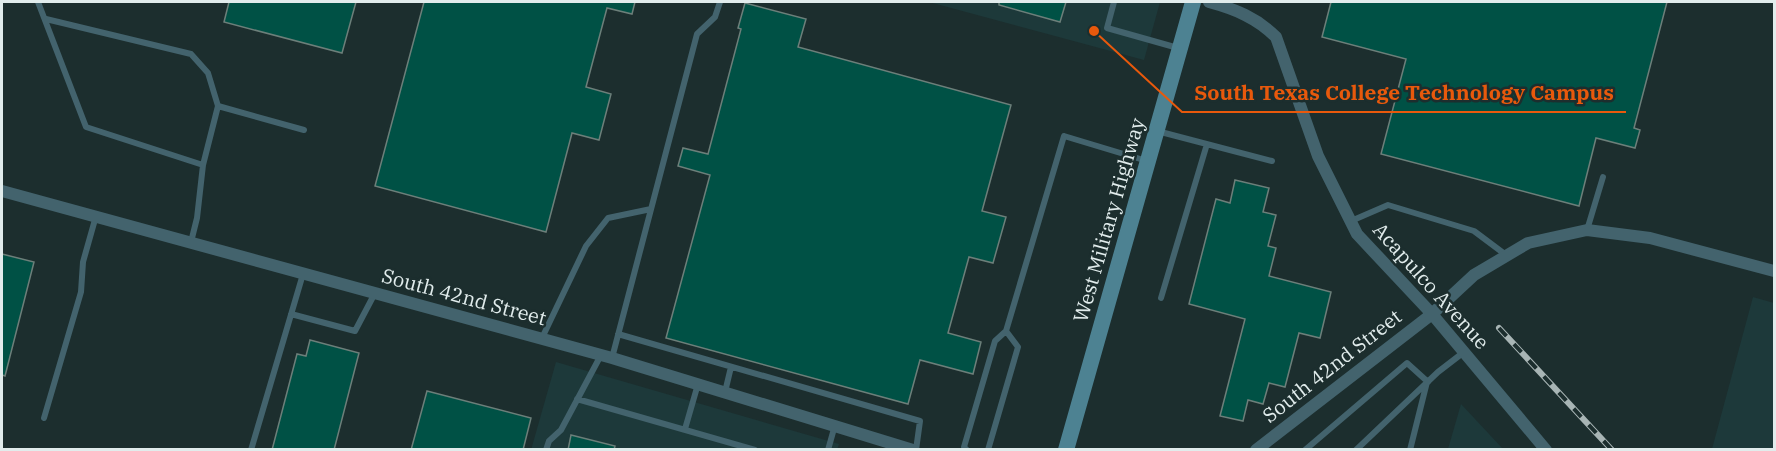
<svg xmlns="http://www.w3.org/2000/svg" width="1776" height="451" viewBox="0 0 1776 451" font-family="'IBM Plex Serif',serif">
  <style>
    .built { fill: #1d393a }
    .building { fill: #005145; stroke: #6c7f7a; stroke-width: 1.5 }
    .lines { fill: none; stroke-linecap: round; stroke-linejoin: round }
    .service { stroke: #43636d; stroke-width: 6 }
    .minor { stroke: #43636d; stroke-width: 12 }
    .secondary { stroke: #4d8292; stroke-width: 16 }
    .rail-casing { stroke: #a8b5b5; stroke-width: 6 }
    .rail { stroke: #1c2e2e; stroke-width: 4; stroke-dasharray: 11; stroke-linecap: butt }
    .labels { text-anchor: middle; stroke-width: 5; stroke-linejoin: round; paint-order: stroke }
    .street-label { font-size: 20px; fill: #e1ecec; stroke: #1c2e2e }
    .leader { fill: none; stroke: #e8590c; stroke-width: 2 }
    .callout-dot { fill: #e8590c; stroke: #1c2e2e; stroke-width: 2 }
    .callout-label { font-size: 21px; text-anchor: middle; font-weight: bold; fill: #e8590c; stroke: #1c2e2e; stroke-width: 5; stroke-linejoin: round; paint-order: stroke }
  </style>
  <rect width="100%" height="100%" fill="#1c2e2e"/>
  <path class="built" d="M929 2H1160L1144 60Z
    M1753 297 1774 303V449H1712Z
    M556 362 839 444 837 450H531Z
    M1461 404 1503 449H1448Z"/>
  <path class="building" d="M229 2H356L342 53 224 22Z
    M424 2H635L632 14 607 8 586 87 611 94 599 140 572 133 546 232 375 186Z
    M999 2H1066L1060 22 999 5Z
    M1331 2H1667L1634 128 1640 130 1635 148 1596 138 1579 206 1381 154 1406 59 1322 37Z
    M745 3 806 19 798 47 1011 105 982 211 1006 217 993 263 969 257 948 333 981 342 973 374 920 360 908 404 666 338 710 175 678 166 683 148 708 154 741 29 738 28Z
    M1235 180 1269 188 1263 212 1276 215 1268 246 1276 248 1269 276 1331 292 1320 338 1299 333 1285 387 1269 383 1263 404 1248 400 1243 421 1220 416 1245 319 1189 304 1216 199 1230 203Z
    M2 254 34 262 5 376 2 375Z
    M310 340 359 353 334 450H272L297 354 306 356Z
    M427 391 531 418 523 450H411Z
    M571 435 615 446 614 450H568Z"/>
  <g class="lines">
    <path class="service" d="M38 2 86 127 203 165
      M1114 2 1107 28 1178 48
      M46 19 191 54 208 73 218 106 203 165 197 218 191 242
      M218 106 304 130
      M1157 131 1272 161
      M1351 221 1388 205 1474 231 1506 255
      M1587 230 1603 177
      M1161 298 1207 144
      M291 314 355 331 375 293
      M618 334 920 421 916 450
      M542 338 586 246 608 218 651 209
      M612 358 697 34 715 17 720 2
      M725 392 731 367
      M577 399 755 450
      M44 418 81 292 83 262 96 216
      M685 429 698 384
      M251 450 303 274
      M546 450 549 441 561 430 601 355
      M828 450 835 425
      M967 450 964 447 995 341 1006 331 1064 136 1147 161
      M988 450 1018 347 1006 331
      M1305 450 1407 363 1428 382
      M1356 450 1438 372 1464 352
      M1410 450 1427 382"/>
    <path class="minor" d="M1209 2C1235 9 1257 18 1276 37L1318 156 1357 234 1432 314 1546 450
      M2 191 612 358 913 450
      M1256 450 1432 314 1474 275 1528 243 1587 230 1650 238 1774 271"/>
    <path class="secondary" d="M1066 450 1193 2"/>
    <defs>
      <path id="rail" d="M1499 328 1612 450"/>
    </defs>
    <use href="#rail" class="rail-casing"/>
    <use href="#rail" class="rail"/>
  </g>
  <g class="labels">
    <g class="street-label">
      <text transform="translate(1109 220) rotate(-74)" y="7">West Military Highway</text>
      <text transform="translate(1431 286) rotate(48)" y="7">Acapulco Avenue</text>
      <text transform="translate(464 297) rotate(15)" y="7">South 42nd Street</text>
      <text transform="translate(1332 366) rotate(-38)" y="7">South 42nd Street</text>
    </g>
  </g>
  <path class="leader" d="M1094 31L1182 112H1626"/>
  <circle class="callout-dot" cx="1094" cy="31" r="6"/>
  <g class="callout-label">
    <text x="1404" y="100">South Texas College Technology Campus</text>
  </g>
  <rect width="1776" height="451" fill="none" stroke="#e1ecec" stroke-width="6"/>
</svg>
